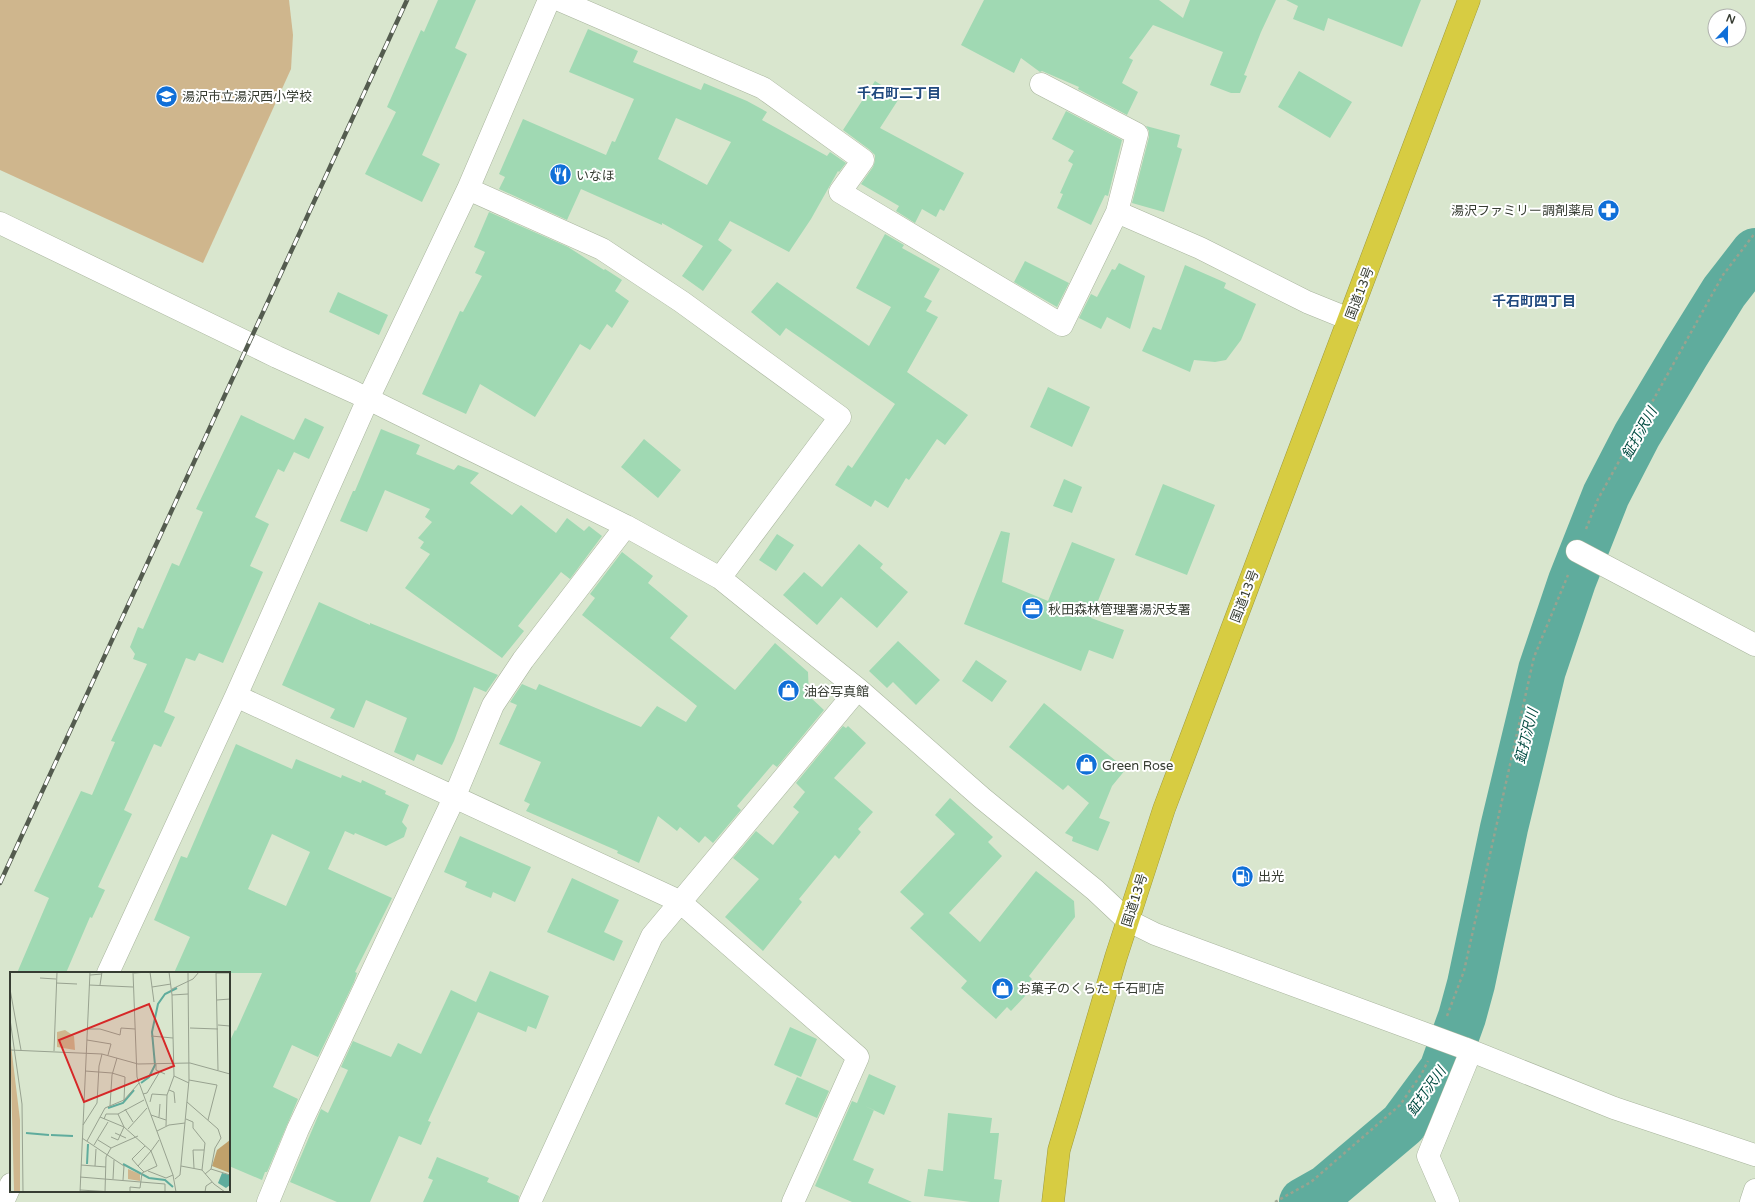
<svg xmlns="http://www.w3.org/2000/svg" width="1755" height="1202" viewBox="0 0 1755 1202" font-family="'Varela Round','Noto Sans JP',sans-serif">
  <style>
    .green { fill: #cfb68d }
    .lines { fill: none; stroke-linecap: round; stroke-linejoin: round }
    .river { stroke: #5fac9d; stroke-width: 48 }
    .building { fill: #a0d9b3; fill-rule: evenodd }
    .minor-casing { stroke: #a9b59e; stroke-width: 23 }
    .highway-casing { stroke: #9f9a3d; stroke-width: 23 }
    .path { stroke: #98a390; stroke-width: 2.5; stroke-dasharray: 3 3; stroke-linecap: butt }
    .minor { stroke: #fff; stroke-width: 22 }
    .highway { stroke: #d7cc42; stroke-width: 22 }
    .rail-casing { stroke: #545c4f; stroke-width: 4.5 }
    .rail { stroke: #fff; stroke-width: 3; stroke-dasharray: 9; stroke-linecap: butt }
    .labels { text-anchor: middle; stroke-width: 4; stroke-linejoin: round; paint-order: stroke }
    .poi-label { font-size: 13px; fill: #373d33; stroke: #fff; text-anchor: start }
    .street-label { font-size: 13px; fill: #373d33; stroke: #fff }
    .neighbourhood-label { font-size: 14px; font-weight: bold; fill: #20497e; stroke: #fff }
    .water-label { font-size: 14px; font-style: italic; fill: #014a40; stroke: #fff }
    .inset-river { fill: none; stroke: #5fac9d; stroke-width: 2 }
    .inset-road { fill: none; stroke: #98a290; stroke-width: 1 }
    .view { fill: #d62828; fill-opacity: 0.15; stroke: #d62828; stroke-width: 2 }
    .inset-edge { fill: none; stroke: #373d33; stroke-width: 2 }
  </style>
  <rect width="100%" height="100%" fill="#d9e6ce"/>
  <path class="green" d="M0 0H289L293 35 291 69 203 263 0 170Z"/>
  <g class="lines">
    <path class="river" d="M1303 1202 1326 1189 1403 1124 1443 1070 1462 1017 1471 984 1504 828 1542 670 1572 581 1606 495 1637 435 1686 353 1724 292 1755 252"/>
  </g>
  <path class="building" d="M438 0H476L455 48 467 54 422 155 440 164 422 202 365 174 396 112 387 107 421 30 424 32Z
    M984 0H1159L1183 18 1190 0H1276L1261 32 1244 75 1247 76 1240 93H1231L1210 85 1223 52 1153 25 1129 58 1133 60 1122 83 1138 92 1127 115 1078 89 1079 87 1042 71 1040 72 1021 58 1014 73 961 45Z
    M1286 0H1421L1402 47 1328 18 1324 31 1293 19 1298 6Z
    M588 29 638 51 633 62 701 90 704 83 747 101 767 112 762 120 827 156 830 152 846 163 839 172 838 171 811 219 789 252 730 221 718 240 732 250 703 291 682 276 703 246 662 223V225L581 189 567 220 499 189 505 177 499 174 523 119 606 155 612 141 615 142 634 99 569 72ZM676 118 731 142 707 185 658 159Z
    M1299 71 1352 102 1330 138 1278 107Z
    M875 81 900 97 880 128 964 173 944 211 940 209 936 217 922 209 915 223 896 211 899 206 861 184 873 167 875 161V155L870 150 843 130Z
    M1066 111 1122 140 1108 196 1105 195 1091 225 1057 208 1063 194 1060 193 1073 164 1068 161 1074 151 1052 139Z
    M1146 126 1180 135 1177 147 1182 149 1164 212 1132 203 1149 137V131Z
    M489 212 568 247 604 270 605 269 622 280 615 291 629 301 612 328 607 324 590 350 580 344 535 417 480 384 466 414 422 394 460 311 463 312 482 276 475 273 485 252 474 247Z
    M885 234 904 245 902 248 940 269 924 297 932 301 926 311 938 317 907 372 968 415 945 445 937 439 909 480 906 478 888 508 875 500 871 507 835 485 848 465 852 468 895 404 786 328 780 336 751 312 777 282 869 346 891 307 856 288Z
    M1025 261 1069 283 1057 307 1014 282Z
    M1119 263 1145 276 1130 329 1107 317 1101 329 1079 318 1091 294 1097 297 1112 269 1115 270Z
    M1185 265 1226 283 1224 288 1256 304 1241 340 1226 360 1215 362 1194 360 1190 372 1142 351 1153 327 1161 330Z
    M338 292 388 315 379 335 329 312Z
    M1048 387 1090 407 1072 447 1030 427Z
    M241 415 294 440 305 418 324 427 309 459 294 452 284 472 278 469 255 517 269 524 250 566 263 572 223 663 199 653 195 661 186 658 164 712 175 717 161 747 154 744 124 810 132 814 98 887 105 890 92 918 90 917 66 973H17L49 898 34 891 81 791 92 795 115 742 111 741 147 664 133 659 135 654 130 647 138 627 143 629 172 563 179 566 203 512 196 509Z
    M381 429 420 445 416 454 454 470 458 465 479 473 470 483 512 515 521 505 556 533 567 518 584 531 589 526 602 536 570 579 561 572 518 626 524 631 502 658 405 588 430 554 420 548 424 542 418 538 432 522 425 517 430 509 385 490 367 532 340 521 353 491H355Z
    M644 439 681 470 658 498 621 467Z
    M1064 479 1082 487 1072 513 1053 506Z
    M1163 484 1215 505 1187 575 1135 555Z
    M1001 531 1010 533 1002 582 1048 601 1072 542 1115 559 1091 618 1124 630 1113 659 1089 650 1081 671 964 624Z
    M777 534 794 545 776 571 759 560Z
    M859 544 883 564 880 568 908 592 877 628 841 597 817 625 783 595 804 572 822 587Z
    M622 552 653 576 648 583 688 616 670 638 735 690 775 643 808 672 809 696 824 710 777 767 773 764 737 806 741 810 713 843 705 836 699 843 680 827 677 831 658 816 639 863 617 853 618 851 526 811 530 804 524 801 541 762 499 744 517 705 510 702 522 684 536 690 539 684 641 727 657 706 686 722 697 706 582 615 595 598 590 594Z
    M319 602 370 625V623L498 675 486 692 474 687 454 741 442 765 417 754 414 761 394 752 407 718 366 700 354 728 330 718 335 709 282 685Z
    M898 641 940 680 916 705 893 682 887 688 869 671Z
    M976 660 1007 681 992 702 962 681Z
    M1044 703 1126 769 1112 786 1099 818 1110 822 1098 851 1072 841 1073 837 1065 833 1089 803 1068 785 1063 790 1009 747Z
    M843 726 846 728 848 726 866 743 834 778 873 812 858 829 861 832 839 859 835 855 799 899 802 902 763 951 725 917 759 879 733 858 756 831 773 845 799 812 793 807 805 792 796 783Z
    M236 744 292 769 296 759 341 778 342 775 361 783 362 780 386 791 385 794 409 805 402 822 407 828 404 837 386 846 355 833 354 835 345 831 328 869 392 898 355 972 357 973 354 982 318 1057 292 1045 273 1087 298 1099 267 1172H265L262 1180 229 1166V1043L235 1030 236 1031 262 973H174L190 937 154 920 181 856 187 858ZM272 834 310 852 286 906 248 889Z
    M950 798 993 837 988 842 1002 856 949 913 980 942 1036 871 1074 901 1075 917 1029 976 1032 979 1022 990 1026 995 1011 1011 1007 1007 996 1019 961 988 967 981 910 928 924 914 900 892 955 834 935 815Z
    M460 836 531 867 515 902 493 892 491 898 465 887 467 882 444 872Z
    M572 878 619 900 604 932 623 941 614 961 547 932Z
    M490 971 549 996 536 1029 528 1026 526 1032 478 1012 428 1121 431 1122 421 1145 399 1136 370 1202H337L290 1182 321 1109 328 1113 348 1070 341 1067 353 1041 391 1057 398 1043 421 1054 451 990 476 1002Z
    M790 1027 817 1039 801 1077 774 1065Z
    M869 1074 896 1086 884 1115 865 1106 874 1110 853 1160 874 1169 868 1183 912 1202H852L815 1186 852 1101 857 1103Z
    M797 1077 829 1091 817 1118 785 1104Z
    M948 1113 992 1118 990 1133H999L994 1179 1002 1180 999 1202H971L924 1196 928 1169 943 1171Z
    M437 1157 489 1178 487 1182 519 1196 518 1202H423L433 1180 428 1178Z"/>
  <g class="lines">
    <defs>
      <path id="minor" d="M559 0 763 88 863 160 840 192 1062 325 1117 212 1200 248 1307 302 1349 319
        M1041 84 1137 134 1117 212
        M468 189 602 249 682 302 840 417 720 578
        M0 223 277 357 354 392 626 526 720 578 858 689 982 798 1095 890 1127 920 1155 934 1464 1048 1614 1108 1755 1155
        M1577 551 1755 645
        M236 696 679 901 858 1057 793 1202
        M108 973 236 696 368 399 468 189 549 0
        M3 1202 11 1184
        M268 1202 298 1129 454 798 493 705 523 660 626 526
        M530 1202 652 936 858 689
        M1448 1202 1428 1156 1471 1051
        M1751 1202 1755 1190"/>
      <path id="highway" d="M1053 1202 1059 1150 1116 957 1164 809 1469 0"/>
    </defs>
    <use href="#minor" class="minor-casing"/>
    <use href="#highway" class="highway-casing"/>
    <path class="path" d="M1586 529 1598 499 1723 275 1755 233
      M1447 1016 1464 971 1534 657 1568 575
      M1275 1202 1311 1182 1400 1105 1422 1073 1428 1061"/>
    <use href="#minor" class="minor"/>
    <use href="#highway" class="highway"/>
    <defs>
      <path id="rail" d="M0 883 407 0"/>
    </defs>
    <use href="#rail" class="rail-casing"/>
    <use href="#rail" class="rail"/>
  </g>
  <defs>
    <symbol id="school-disc" viewBox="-11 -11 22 22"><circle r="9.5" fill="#106fd8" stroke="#fff"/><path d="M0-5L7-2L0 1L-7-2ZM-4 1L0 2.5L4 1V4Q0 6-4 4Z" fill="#fff"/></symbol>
    <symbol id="restaurant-disc" viewBox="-11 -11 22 22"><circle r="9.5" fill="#106fd8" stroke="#fff"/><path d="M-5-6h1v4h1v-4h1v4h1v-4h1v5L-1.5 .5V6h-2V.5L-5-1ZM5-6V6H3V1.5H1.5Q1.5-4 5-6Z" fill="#fff"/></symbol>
    <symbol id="pharmacy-disc" viewBox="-11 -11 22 22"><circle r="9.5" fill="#106fd8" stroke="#fff"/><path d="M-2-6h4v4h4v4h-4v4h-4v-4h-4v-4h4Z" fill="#fff"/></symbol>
    <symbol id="office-disc" viewBox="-11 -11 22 22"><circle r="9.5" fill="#106fd8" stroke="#fff"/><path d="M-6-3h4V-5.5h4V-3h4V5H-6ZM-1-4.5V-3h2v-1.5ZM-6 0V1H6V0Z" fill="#fff"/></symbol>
    <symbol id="shop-disc" viewBox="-11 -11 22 22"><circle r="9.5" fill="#106fd8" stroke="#fff"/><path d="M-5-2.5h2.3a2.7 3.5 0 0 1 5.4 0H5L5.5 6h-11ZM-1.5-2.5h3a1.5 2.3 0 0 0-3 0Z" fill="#fff"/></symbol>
    <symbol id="fuel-disc" viewBox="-11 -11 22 22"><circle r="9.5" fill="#106fd8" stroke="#fff"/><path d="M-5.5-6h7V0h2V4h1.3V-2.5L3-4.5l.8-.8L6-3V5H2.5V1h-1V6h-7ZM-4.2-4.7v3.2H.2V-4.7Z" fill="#fff"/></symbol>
  </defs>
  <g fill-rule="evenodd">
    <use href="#school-disc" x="154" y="84" width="25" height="25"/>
    <use href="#restaurant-disc" x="548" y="162" width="25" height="25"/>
    <use href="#pharmacy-disc" x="1596" y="198" width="25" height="25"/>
    <use href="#office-disc" x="1020" y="596" width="25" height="25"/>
    <use href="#shop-disc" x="776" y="678" width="25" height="25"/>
    <use href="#shop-disc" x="1074" y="752" width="25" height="25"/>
    <use href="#fuel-disc" x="1230" y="864" width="25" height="25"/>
    <use href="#shop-disc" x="990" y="976" width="25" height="25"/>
  </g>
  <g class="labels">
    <g class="poi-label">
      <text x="182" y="101">湯沢市立湯沢西小学校</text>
      <text x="576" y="180">いなほ</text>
      <text x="1594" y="215" text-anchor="end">湯沢ファミリー調剤薬局</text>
      <text x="1048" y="614">秋田森林管理署湯沢支署</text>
      <text x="804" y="696">油谷写真館</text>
      <text x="1102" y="770">Green Rose</text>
      <text x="1258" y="881">出光</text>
      <text x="1018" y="993">お菓子のくらた 千石町店</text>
    </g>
    <g class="street-label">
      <text transform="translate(1359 293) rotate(-69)" y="5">国道13号</text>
      <text transform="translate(1244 596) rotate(-69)" y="5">国道13号</text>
      <text transform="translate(1134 900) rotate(-72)" y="5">国道13号</text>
    </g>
    <g class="neighbourhood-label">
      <text x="899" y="98">千石町二丁目</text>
      <text x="1534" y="306">千石町四丁目</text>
    </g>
    <g class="water-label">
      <text transform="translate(1639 433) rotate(-61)" y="5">鉦打沢川</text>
      <text transform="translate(1526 736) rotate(-76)" y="5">鉦打沢川</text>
      <text transform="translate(1426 1091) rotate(-55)" y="5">鉦打沢川</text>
    </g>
  </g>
  <g transform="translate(10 972)">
    <rect width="220" height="220" fill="#d9e6ce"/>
    <path d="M55 58 64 64 65 78 47 75V60ZM0 65 10 148V220H4ZM118 197 130 202V209L118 207Z" fill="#cfb68d"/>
    <path d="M220 168V201L202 194 207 178Z" fill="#c0a16b"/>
    <path d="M212 201 220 203V213L216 216 208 211Z" fill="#5fac9d"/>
    <path class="inset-river" d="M131 111 139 105 145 93 142 60 148 32 155 22 167 16M98 136 113 131 124 118M16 161 39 163M41 163 63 164M77 192 78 172M113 192 139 206 155 208 163 215"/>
    <path class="inset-road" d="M123 0 127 105 163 203 166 220M140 0 144 30M206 0 208 98M124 1 138 0M206 1H220M80 3 92 2M30 6 46 7M46 11 67 12M79 13 123 15M90 13 92 0M142 15 161 12M0 17 11 78M162 17 183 7 189 0M162 23 178 22M207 28 220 27M0 47 12 132 13 220M208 53 220 54M180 56 208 57M77 57H90L110 63 111 56 125 57M141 64 163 66M77 68 101 72 98 83M0 78 92 82 128 92 180 91 220 102M44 79 47 0M146 92V98L155 102M75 99 102 101 115 105 114 128M164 104 179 111M179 108 207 113 198 148M159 118 164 120 165 131M133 122 137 121 149 101M134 128 108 142 114 155 141 179 149 168M140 130 142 122 157 123M177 130 208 157 211 166 205 176 201 197 195 202M100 134 102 103 107 86M115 137 123 150M141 143 156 148M90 145 114 155 108 168 101 165M149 145 150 132M94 147 96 142H108M176 147 183 150V156L195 171 192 198M73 153 87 131 89 94 92 82M156 154 157 123 164 104 162 23 159 0M118 157 137 136M147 159 159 153 175 151M105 161 116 166M72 166 114 194 113 208M88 168 101 176 96 185 95 220M77 169 95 136 114 128 129 111M84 173 98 150M101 176 128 164M71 193 96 195M85 194 86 177M128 194 122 187 135 174M171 194 192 198 204 212 215 220M184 196 183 178H194M201 197 220 203M138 199 156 206 163 203M70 205 155 212V220M103 207 104 188M165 207 170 203 179 108 178 0M70 218 103 220M70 220 80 0M120 220V215L130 216 132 201 134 200 147 194 141 179 128 194 134 200M195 220 196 214 202 210"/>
    <path class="view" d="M139 32 164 94 74 130 49 68Z"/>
    <rect width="220" height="220" class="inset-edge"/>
  </g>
  <g transform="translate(1727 28) rotate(22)"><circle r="19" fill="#ffffff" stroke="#afb1ad"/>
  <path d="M0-3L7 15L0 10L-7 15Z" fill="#106fd8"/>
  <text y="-6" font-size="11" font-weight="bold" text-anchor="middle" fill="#373d33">N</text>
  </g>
</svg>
